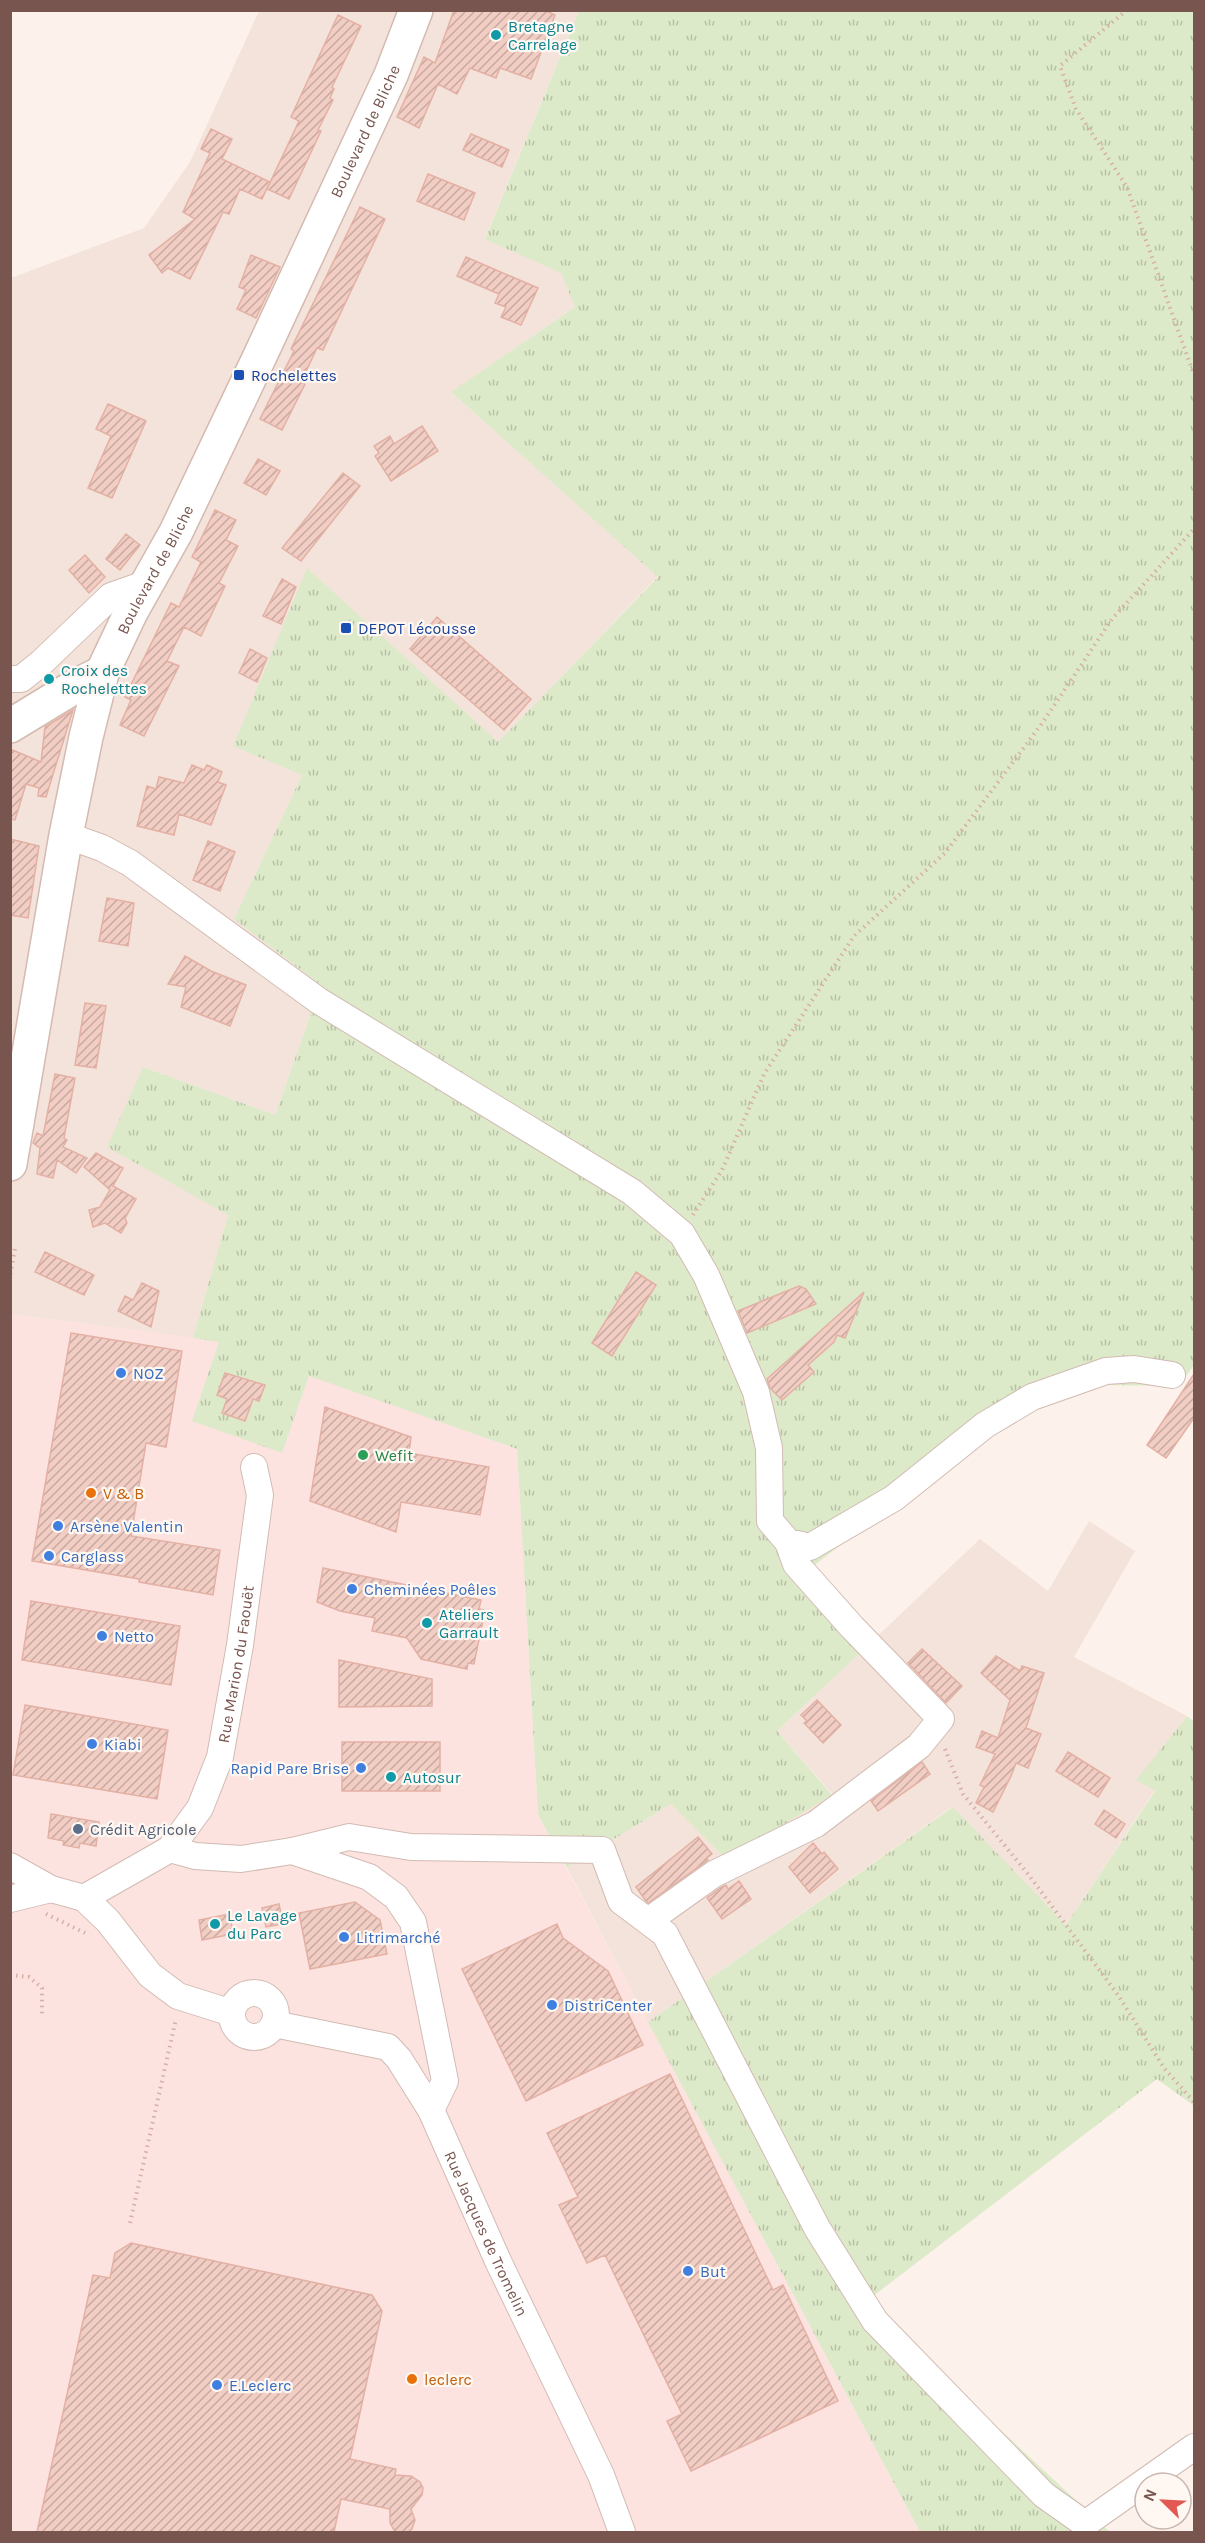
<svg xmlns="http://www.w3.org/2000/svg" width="1205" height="2543" viewBox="0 0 1205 2543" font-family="Karla,sans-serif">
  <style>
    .residential { fill: #f4e3da }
    .commercial { fill: #fce3e0 }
    .grass { fill: url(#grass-tufts) }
    .building { fill: url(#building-hatch); stroke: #e4b0a4; stroke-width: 1.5 }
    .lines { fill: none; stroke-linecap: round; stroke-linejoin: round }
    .street-casing { stroke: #d2bbb3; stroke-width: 28 }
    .secondary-casing { stroke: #d4bab0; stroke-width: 36 }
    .path { stroke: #d7afa6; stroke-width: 4; stroke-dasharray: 1.5 4.5; stroke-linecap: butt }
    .street { stroke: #fff; stroke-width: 26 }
    .secondary { stroke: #fff; stroke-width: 33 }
    .culture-dot { fill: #0f9aa8; stroke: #fff7f2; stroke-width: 2 }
    .transit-dot { fill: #1a4fb4; stroke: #fff7f2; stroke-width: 2 }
    .shop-dot { fill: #3f7fe0; stroke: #fff7f2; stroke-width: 2 }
    .leisure-dot { fill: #2e9e5b; stroke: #fff7f2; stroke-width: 2 }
    .food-dot { fill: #e8710a; stroke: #fff7f2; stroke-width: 2 }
    .service-dot { fill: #5c6f8a; stroke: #fff7f2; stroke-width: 2 }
    .labels { text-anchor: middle; stroke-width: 4.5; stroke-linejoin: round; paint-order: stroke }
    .culture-label { font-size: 16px; fill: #0d838f; stroke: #fff7f2; text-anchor: start }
    .street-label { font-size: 16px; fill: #78554e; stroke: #fff7f2 }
    .transit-label { font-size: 16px; fill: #164399; stroke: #fff7f2; text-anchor: start }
    .shop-label { font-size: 16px; fill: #366cbe; stroke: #fff7f2; text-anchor: start }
    .leisure-label { font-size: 16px; fill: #27864d; stroke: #fff7f2; text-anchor: start }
    .food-label { font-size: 16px; fill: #c56008; stroke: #fff7f2; text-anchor: start }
    .service-label { font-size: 16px; fill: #4e5e75; stroke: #fff7f2; text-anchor: start }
  </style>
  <defs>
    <pattern id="grass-tufts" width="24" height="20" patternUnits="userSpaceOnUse" patternTransform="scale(1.5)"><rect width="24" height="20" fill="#ddeac9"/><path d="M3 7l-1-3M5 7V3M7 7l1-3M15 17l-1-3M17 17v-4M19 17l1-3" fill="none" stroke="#b8c0a5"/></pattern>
    <pattern id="building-hatch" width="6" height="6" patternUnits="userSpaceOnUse" patternTransform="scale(1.5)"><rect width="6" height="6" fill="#f1cdc3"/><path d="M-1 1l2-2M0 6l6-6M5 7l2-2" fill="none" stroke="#c8a9a1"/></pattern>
  </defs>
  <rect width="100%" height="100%" fill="#fcf2eb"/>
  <path class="residential" d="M259 11H579L485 238 562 273 575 307 451 392 658 576 498 743 307 569 302 775 234 919 321 985 275 1115 143 1067 228 1215 193 1338 11 1314V278L144 228 190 162Z
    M1089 1521 1135 1551 1074 1657 1187 1716 1137 1780 1155 1790 1066 1925 952 1807 648 2022 567 1868 671 1804 832 1794 777 1731 980 1539 1048 1591Z"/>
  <path class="commercial" d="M11 1314 219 1341 282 1453 309 1375 517 1449 538 1815 920 2532H11Z"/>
  <path class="grass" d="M579 11H1194V1365L1179 1386 1100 1385 1044 1399 938 1469 811 1568 879 1635 777 1731 832 1795 726 1859 671 1804 567 1868 538 1815 517 1449 309 1376 282 1453 192 1421 219 1342 193 1338 228 1215 107 1147 143 1067 275 1115 321 985 234 919 302 775 233 746 307 568 498 742 658 577 451 392 575 307 561 273 485 239Z
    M1187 1716 1194 1722V2106L1157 2079 864 2303 1110 2532H920L648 2022 953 1807 1066 1925 1155 1791 1136 1780Z"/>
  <path class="building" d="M454 10H544L555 15 531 79 500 68 496 78 470 68 457 94 438 84 419 128 397 117 424 57 435 63Z
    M338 15 361 26 332 87 334 89 330 98 333 100 318 130 321 131 289 199 267 189 299 121 291 117Z
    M211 129 232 139 222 159 270 182 262 199 240 189 229 214 223 212 190 279 168 268 162 273 149 255 195 219 183 212 210 153 201 149Z
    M471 134 509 150 502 167 463 150Z
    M428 174 475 193 464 220 417 201Z
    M360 207 385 219 323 350 317 348 301 382 305 384 282 430 260 419 294 351 291 349Z
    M251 255 280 267 256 318 237 309 246 290 239 287Z
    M466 257 538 288 521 325 501 317 506 307 495 303 499 294 457 276Z
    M108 404 146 421 112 498 88 488 111 436 96 429Z
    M422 426 438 451 391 481 375 456 379 453 374 446 390 436 394 444Z
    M258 459 280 471 266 495 244 483Z
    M343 473 360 486 301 561 282 548Z
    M215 510 236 520 226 540 238 546 219 583 225 586 201 636 184 627 167 661 179 666 144 736 120 725 131 700 125 697 171 603 179 607 201 562 192 557Z
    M126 534 140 545 120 570 106 559Z
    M85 555 105 577 89 593 69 570Z
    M282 579 296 587 281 624 263 616Z
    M437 617 531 699 504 730 410 649Z
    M250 649 267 658 257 682 239 673Z
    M73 710 46 797 38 796 39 788 26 784 15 820 10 819V749L41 762 45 727Z
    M192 765 204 770 207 765 222 772 218 782 226 785 211 825 179 814 174 835 137 826 147 786 156 789 159 777 184 783Z
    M10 839 39 846 28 918 10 915Z
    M208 841 235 852 220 891 193 880Z
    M107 898 134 903 128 946 99 941Z
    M185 956 211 971 246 985 230 1026 181 1007 186 987 168 984Z
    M85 1003 106 1006 96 1068 75 1065Z
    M55 1074 75 1078 64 1138 67 1140 63 1147 87 1158 76 1173 57 1160 53 1178 37 1174 40 1148 33 1143 37 1133 43 1136Z
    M96 1153 123 1168 113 1186 136 1199 125 1218 127 1223 121 1233 105 1223 93 1227 89 1210 100 1207 110 1190 84 1167Z
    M45 1252 94 1275 84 1295 35 1272Z
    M636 1272 656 1285 612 1356 592 1343Z
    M142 1283 159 1291 151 1327 118 1311 125 1296 133 1300Z
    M799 1286 806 1289 816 1304 747 1333 738 1311Z
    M864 1292 845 1338 837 1335 834 1342 808 1365 814 1372 782 1400 770 1388 767 1379Z
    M71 1333 182 1351 166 1447 146 1443 131 1536 220 1550 213 1595 139 1582V1579L32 1561Z
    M225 1373 265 1385 259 1401 253 1399 245 1421 222 1413 227 1399 217 1395Z
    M1194 1374V1418L1166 1458 1147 1445Z
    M325 1407 411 1437 409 1453 489 1467 480 1515 401 1502 396 1532 310 1501Z
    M323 1568 481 1600 479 1609 485 1610 474 1664 468 1663 467 1669 421 1659 407 1638 372 1631 375 1618 340 1611 317 1602Z
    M31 1601 180 1626 171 1685 22 1660Z
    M922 1649 962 1686 946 1703 908 1663Z
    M996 1656 1020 1671 1022 1666 1044 1673 1026 1728 1041 1734 1028 1768 1016 1763 1011 1776 993 1812 976 1803 984 1787 980 1785 995 1754 976 1747 982 1731 998 1738 1010 1700 981 1673Z
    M339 1660 432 1679V1706L339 1707Z
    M817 1700 841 1725 823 1743 804 1723 807 1721 801 1715Z
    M25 1705 168 1730 157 1799 13 1775Z
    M342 1742H440V1791H342Z
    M1068 1752 1110 1778 1098 1797 1056 1771Z
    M922 1762 930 1774 878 1811 871 1801Z
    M1104 1810 1125 1824 1116 1838 1095 1824Z
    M51 1814 99 1822 96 1846 80 1843 79 1848 63 1845 64 1841 48 1838Z
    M698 1837 712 1854 707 1858 708 1860 648 1903 646 1901 636 1887Z
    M813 1843 822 1854 824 1852 838 1869 810 1893 789 1867Z
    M739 1881 751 1899 722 1919 707 1898 722 1887 726 1885 728 1889Z
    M355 1902 380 1920 387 1954 310 1969 299 1913Z
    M279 1904 283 1924 266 1927 262 1908Z
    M230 1914 233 1934 202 1940 199 1920Z
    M557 1924 563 1938 608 1971 643 2045 526 2101 462 1969Z
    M670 2074 773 2290 783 2285 838 2401 691 2471 667 2421 682 2414 605 2255 587 2263 559 2205 578 2197 547 2133Z
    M131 2243 372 2295 382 2311 350 2459 396 2469 395 2475 411 2476 420 2482 423 2488 422 2495 411 2509 415 2520 412 2529 408 2532H397L394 2530 390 2523V2509L341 2499 334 2532H37L93 2275 110 2278 115 2253Z"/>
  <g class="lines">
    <defs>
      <g id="street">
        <path d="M10 679H21L41 663 111 596 148 583"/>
        <path d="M66 835 102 848 130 863 319 1001 632 1192 682 1234 706 1275 756 1392 769 1448 770 1521 788 1542 810 1547 894 1498 985 1425 1032 1397 1106 1371 1134 1369 1172 1375"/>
        <path d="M170 1849 195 1856 241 1859 292 1851 349 1837 411 1847 602 1850 621 1901 665 1934 817 2228 875 2321 1044 2495 1085 2524 1194 2447"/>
        <path d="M292 1851 369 1877 396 1897 413 1922 445 2081 431 2110"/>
        <path id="s1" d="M10 1866 51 1889 84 1898 170 1849 200 1808 220 1757 240 1645 260 1495 254 1467"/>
        <path d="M84 1898 108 1921 150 1975 178 1996 232 2013"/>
        <path d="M10 1899 51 1889"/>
        <path d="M648 1921 714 1874 816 1824 919 1746 941 1719 852 1627 796 1564 788 1542"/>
        <circle cx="254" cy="2015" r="22"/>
        <path id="s2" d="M274 2024 388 2047 399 2059 431 2110 498 2261 601 2475 622 2532"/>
      </g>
      <g id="secondary">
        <path d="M10 726 79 684 102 673"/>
        <path id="s3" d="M10 1164 66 835 86 737 102 673 131 612 176 532 260 356 391 75 416 10"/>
      </g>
    </defs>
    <use href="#street" class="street-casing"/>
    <use href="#secondary" class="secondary-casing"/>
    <path class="path" d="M1127 10 1060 66 1076 109 1127 187 1194 375
      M693 1215 722 1170 764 1074 854 936 945 853 1043 722 1112 619 1194 529
      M10 1248H15L10 1277
      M945 1749 963 1794 1028 1874 1118 1995 1164 2068 1194 2102
      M46 1914 85 1933
      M10 1975 29 1977 42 1988V2017
      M130 2223 176 2019"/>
    <use href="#street" class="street"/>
    <use href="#secondary" class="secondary"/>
  </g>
  <g class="culture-dot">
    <circle cx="496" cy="35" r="6"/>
    <circle cx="49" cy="679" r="6"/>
    <circle cx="427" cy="1623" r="6"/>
    <circle cx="391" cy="1777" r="6"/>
    <circle cx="215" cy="1924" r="6"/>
  </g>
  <g class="transit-dot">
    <rect x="233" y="369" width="12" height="12" rx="3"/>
    <rect x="340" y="622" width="12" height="12" rx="3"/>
  </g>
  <g class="shop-dot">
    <circle cx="121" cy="1373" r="6"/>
    <circle cx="58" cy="1526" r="6"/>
    <circle cx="49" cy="1556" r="6"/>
    <circle cx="352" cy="1589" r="6"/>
    <circle cx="102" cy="1636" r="6"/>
    <circle cx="92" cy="1744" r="6"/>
    <circle cx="361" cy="1768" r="6"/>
    <circle cx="344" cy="1937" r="6"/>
    <circle cx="552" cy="2005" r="6"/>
    <circle cx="688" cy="2271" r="6"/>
    <circle cx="217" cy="2385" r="6"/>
  </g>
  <circle class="leisure-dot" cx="363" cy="1455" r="6"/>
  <g class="food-dot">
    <circle cx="91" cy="1493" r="6"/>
    <circle cx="412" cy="2379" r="6"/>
  </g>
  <circle class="service-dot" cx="78" cy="1829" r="6"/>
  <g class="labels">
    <g class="culture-label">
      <text x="508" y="32">Bretagne<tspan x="508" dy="18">Carrelage</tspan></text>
      <text x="61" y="676">Croix des<tspan x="61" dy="18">Rochelettes</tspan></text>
      <text x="439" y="1620">Ateliers<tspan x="439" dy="18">Garrault</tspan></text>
      <text x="403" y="1783">Autosur</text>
      <text x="227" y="1921">Le Lavage<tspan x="227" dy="18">du Parc</tspan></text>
    </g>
    <g class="street-label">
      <text dy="6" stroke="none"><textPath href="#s3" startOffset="1102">Boulevard de Bliche</textPath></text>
      <text dy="6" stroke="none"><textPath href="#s3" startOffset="616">Boulevard de Bliche</textPath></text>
      <text dy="6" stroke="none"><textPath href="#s1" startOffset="380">Rue Marion du Faouët</textPath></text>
      <text dy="6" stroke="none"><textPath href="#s2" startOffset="328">Rue Jacques de Tromelin</textPath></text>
    </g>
    <g class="transit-label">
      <text x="251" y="381">Rochelettes</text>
      <text x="358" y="634">DEPOT Lécousse</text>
    </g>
    <g class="shop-label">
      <text x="133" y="1379">NOZ</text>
      <text x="70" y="1532">Arsène Valentin</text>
      <text x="61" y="1562">Carglass</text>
      <text x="364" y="1595">Cheminées Poêles</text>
      <text x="114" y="1642">Netto</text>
      <text x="104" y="1750">Kiabi</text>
      <text x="349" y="1774" text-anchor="end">Rapid Pare Brise</text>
      <text x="356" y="1943">Litrimarché</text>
      <text x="564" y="2011">DistriCenter</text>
      <text x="700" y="2277">But</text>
      <text x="229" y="2391">E.Leclerc</text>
    </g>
    <g class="leisure-label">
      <text x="375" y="1461">Wefit</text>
    </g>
    <g class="food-label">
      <text x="103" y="1499">V &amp; B</text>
      <text x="424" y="2385">leclerc</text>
    </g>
    <g class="service-label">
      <text x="90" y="1835">Crédit Agricole</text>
    </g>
  </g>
  <rect width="1205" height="2543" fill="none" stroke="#78554e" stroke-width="24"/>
  <g transform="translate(1163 2501) rotate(294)"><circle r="28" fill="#fff7f2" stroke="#c9b6b0" stroke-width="1.5"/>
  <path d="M0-4.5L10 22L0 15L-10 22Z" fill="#e25954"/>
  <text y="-9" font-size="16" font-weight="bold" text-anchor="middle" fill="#78554e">N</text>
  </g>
</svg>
